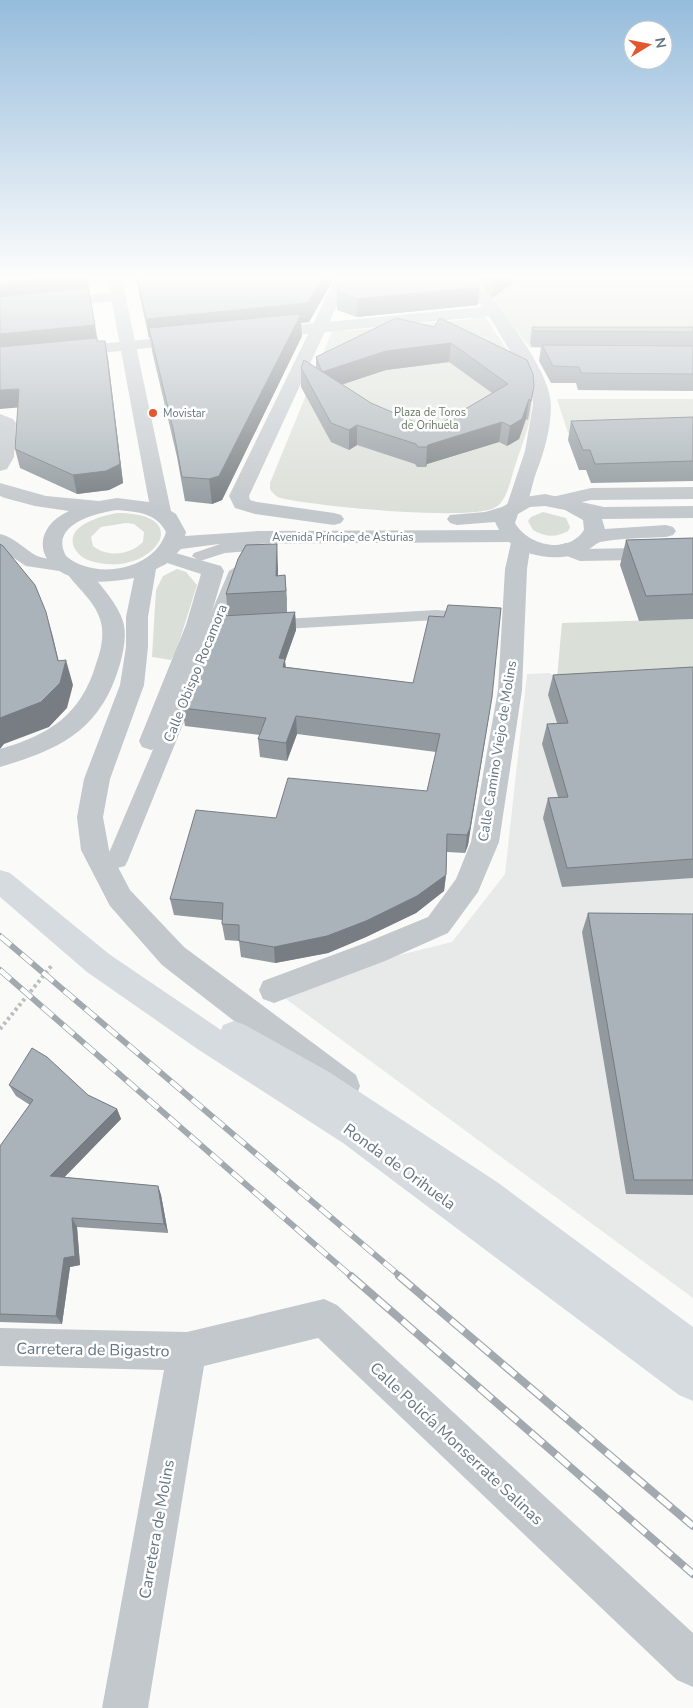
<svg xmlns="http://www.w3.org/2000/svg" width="693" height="1708" viewBox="0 0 693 1708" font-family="'Nunito Sans',sans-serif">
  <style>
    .built { fill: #e8e9e9 }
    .green { fill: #dadfd7; fill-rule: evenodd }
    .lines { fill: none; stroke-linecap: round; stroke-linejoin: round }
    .path { stroke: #bbbfc2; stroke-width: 4; stroke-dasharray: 3 3; stroke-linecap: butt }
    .pedestrian { fill: #c3c8cc; fill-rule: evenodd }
    .minor { fill: #c3c8cc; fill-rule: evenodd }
    .tertiary { fill: #c3c8cc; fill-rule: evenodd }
    .secondary { fill: #d6dbdf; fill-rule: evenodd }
    .rail-far1-casing { stroke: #a2aab0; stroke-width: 6 }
    .rail-casing { stroke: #a2aab0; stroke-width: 8 }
    .rail-far1 { stroke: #fff; stroke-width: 4.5; stroke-dasharray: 14; stroke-linecap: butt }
    .rail { stroke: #fff; stroke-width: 5.5; stroke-dasharray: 17; stroke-linecap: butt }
    .wall { fill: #929a9f; fill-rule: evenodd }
    .shaded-wall { fill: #777d82 }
    .building { fill: #aab3b9; stroke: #777d82 }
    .poi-dot { fill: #e4572e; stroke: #fff; stroke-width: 2 }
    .labels { text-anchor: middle; stroke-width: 5; stroke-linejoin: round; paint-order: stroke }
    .far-park-label { font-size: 11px; fill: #687a64; stroke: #fff }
    .far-poi-label { font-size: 11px; fill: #657683; stroke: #fff; text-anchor: start }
    .far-street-label { font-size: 11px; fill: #657683; stroke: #fff }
    .street-label { font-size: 14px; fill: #657683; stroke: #fff }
    .near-street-label { font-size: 16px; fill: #657683; stroke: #fff }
  </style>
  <rect width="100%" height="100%" fill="#fafaf8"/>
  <path class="built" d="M549 673 566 682 693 675V1298L286 999 371 962 452 942 505 874 527 674Z"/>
  <path class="green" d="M475 275H693V350L530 348Z
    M474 315H484C495 333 532 382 532 400 532 423 521 446 515 466 511 478 507 501 496 507 473 522 313 506 281 498 276 497 273 493 270 489V483L333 329 345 327 344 331 472 319Z
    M557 399H693V432L568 433Z
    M543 512 566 518 570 527 568 531C556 538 545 537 533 530L528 521 531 517Z
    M117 513C202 513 148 582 88 560 82 558 77 553 74 547 65 525 102 516 117 513ZM126 523 134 524 144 532 143 542C130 555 108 558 93 546L91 537 101 527Z
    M177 569 186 572 197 585 176 652 171 660 152 657 156 590 163 576Z
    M693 619V675L557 678 562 623Z"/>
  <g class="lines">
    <path class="path" d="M0 1029 53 964"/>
    <path class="pedestrian" d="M258 542 266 547 264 550 225 553 200 561 192 556 194 553 223 543Z
      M237 566 245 571 128 860 125 866 117 868 109 866 106 860 229 571Z
      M436 610 478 613 481 617 478 621 436 620 268 630 262 629 259 625 262 621 268 620Z"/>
    <path class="minor" d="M458 275H473C496 302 551 370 551 406 551 428 544 453 536 473 532 484 530 500 524 509H510L507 505 525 451 533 405 532 393 525 376 489 316 265 338 257 333 265 328 482 307Z
      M119 292 127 297 124 300 0 313V303Z
      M188 335 194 337 196 340 194 343 0 364V354Z
      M0 414 13 419 16 423 14 457 7 469 0 471Z
      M693 487V499L591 500 559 507 552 505 549 501 552 497 591 488Z
      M0 534C14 537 24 549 37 556 47 560 62 559 72 562L76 566 85 567C98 582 113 598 121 616 128 631 124 649 120 664 101 730 61 749 0 767V749C49 735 81 715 96 664 101 650 105 634 100 619 94 600 77 588 66 572L26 566 0 549Z
      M521 537 528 539 531 543 527 569 522 690 499 842 478 892 448 933 385 961 274 1003 263 999 259 990 263 981 365 943 428 917 456 879 471 842 498 690 505 569 511 543 514 539Z
      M566 543 583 549 693 547V559L580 561 559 553 556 549 559 545Z
      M165 550 221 566 224 571 208 625 163 741 160 747 151 750 142 747 139 741 186 625 201 574 158 560 155 556 158 552Z
      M324 1299 337 1305 693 1633V1687L677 1680 318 1338 204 1366 148 1708H102L164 1370 0 1366V1328L187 1332Z"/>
    <path class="tertiary" d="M107 275H121L171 511 176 514 186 532 185 536 258 531 499 530 495 522 457 525 450 523 447 519 450 515 485 512 502 507 518 498 545 494 604 507 693 506V518L602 519 605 529 666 525 673 527 676 531 673 535 666 537C644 538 621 538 600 542 595 544 592 548 587 550 565 562 528 559 509 542L219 544 181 549 166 564 156 569 148 617V647L144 685 110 779 103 817 109 850 130 890 184 947 356 1075 360 1086 356 1097 344 1101 332 1097 162 965 110 906 81 850 77 817 84 779 120 685 126 647V617L134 578C113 582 92 584 72 577 34 564 33 527 69 511L35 506 5 498 0 496V483L46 496 99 501 117 498 149 502ZM545 506 565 510 583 520 584 530C568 555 528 546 515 523L518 514 530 507ZM117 510C136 512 156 512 166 532 155 570 95 581 66 556 49 525 95 513 117 510Z
      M337 275H351L249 496 250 500 257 502 334 513 341 515 344 519 341 523 334 525 255 514 235 508 229 496Z"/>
    <path class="secondary" d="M0 870 10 873 109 954 221 1030 223 1025 234 1021 245 1025 329 1072 497 1182 693 1327V1401L679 1395 343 1143 199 1050 87 972 0 897Z"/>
    <defs>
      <path id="rail-far1" d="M0 936 401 1277
        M0 970 352 1277"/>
      <path id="rail" d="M351 1276 693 1574
        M399 1276 693 1526"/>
    </defs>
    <use href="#rail-far1" class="rail-far1-casing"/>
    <use href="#rail" class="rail-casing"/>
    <use href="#rail-far1" class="rail-far1"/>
    <use href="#rail" class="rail"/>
  </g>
  <path class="wall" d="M135 275H336L309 322 301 323 302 336 222 500 212 504 185 501 177 457 152 351 150 337 149 338Z
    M475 275H518L517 280 492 298Z
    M337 291 478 305 357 317 337 310Z
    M434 327 534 386 528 420 526 419 519 439 507 446 499 442 427 464 426 467H417L415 464 357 445 349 450 331 442 301 387V368H316V357ZM449 362 492 393 431 429 371 403 342 384 386 370Z
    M532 327H693V391L578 390 576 383H551L539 361 541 347H532L530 343Z
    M98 341 108 358 123 483 109 490 77 494 20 468 15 449 18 408Z
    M693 417V481L591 483 586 470H579L568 440 571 421Z
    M693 538V619L639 621 620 565 626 540Z
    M278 569V576L285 575 287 612H295L296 630 285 661 286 667 413 683 444 617 501 608 468 845 465 853 447 852 446 875 444 891 416 913 366 937 328 953 275 963 241 957 239 941 225 940 222 924V920L174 915 170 899 276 818 427 791 436 752 297 734 287 761 260 757 258 739 260 735 185 726 182 708 228 616 226 594Z
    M693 667V878L562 887 543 818 548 798 558 797 542 744 547 724 557 723 548 695 553 675Z
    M588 913 693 914V1195L626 1194 582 932Z
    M9 1085 88 1095 117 1109 121 1119 64 1177 158 1186 161 1195 168 1233 77 1227 80 1265 70 1267 62 1324 0 1322V1146L30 1105 16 1096Z"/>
  <path class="shaded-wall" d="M87 275 98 343 0 352V283Z
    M325 275H336L309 322 301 323 302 336 222 500 212 504 209 479 149 328 150 337 149 338 146 319Z
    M500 275H518L517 280 492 298 494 279Z
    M480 287 478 305 357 317V299Z
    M105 341 108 358 123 483 109 490 77 494 73 475Z
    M451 343 449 362 386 370 323 391 322 372 386 351Z
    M19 389 24 407 0 409V390Z
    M529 399 526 419 519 439 507 446 510 426Z
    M502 422 499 442 427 464 426 467 427 447 428 445Z
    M357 425V445L349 450V430Z
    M277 544 278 569V592L276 576Z
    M285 575 287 599V616L286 591Z
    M46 612 53 637 62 675 66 660 73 685 67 708 49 727 4 744 0 749V718L58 661Z
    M295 612 296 630 285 661 286 677 279 658Z
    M492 697 468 845 465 853 467 835Z
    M296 716 297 734 287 761 286 743Z
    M446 875 444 891 416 913 366 937 328 953 275 963 274 947Z
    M117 1109 121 1119 56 1186 50 1176Z
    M158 1186 161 1195 168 1233 164 1224Z
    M72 1218 77 1227 80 1265 70 1267 62 1324 56 1316 64 1258Z"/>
  <path class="building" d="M0 275H86V276L0 283Z
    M137 275H325L308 303 146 319Z
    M344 275H472L480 287 357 299 337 291Z
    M491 275H500L494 279Z
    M88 288 95 325 0 334V297Z
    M301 314 219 476 209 479 182 477 174 433 149 328Z
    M396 318 434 327 440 318 527 360 533 374 534 386 531 401 529 399 522 419 510 426 502 422 428 445 427 447H418L416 444 357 425 349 430 331 423 301 368 304 360 371 403 431 429 508 384 451 343 386 351 322 372 316 357Z
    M532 327H693V332L534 331Z
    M97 338V341H105L120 464 106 471 73 475 15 449 19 389 0 390V347Z
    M542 345 693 346V374L581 373 579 367 553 366Z
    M693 417V461L595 464 590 450H583L571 421Z
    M693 538V594L646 596 626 540Z
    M0 544 3 546 35 585 46 612 58 661 66 660 60 683 41 702 0 718Z
    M277 544 276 576 285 575 286 591 226 594 238 559 246 545Z
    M448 605 501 608 492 697 470 828 467 835 447 834 446 875 417 896 366 921 327 936 274 947 239 941V925L222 924 223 903 170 899 196 810 276 818 288 778 427 791 440 734 296 716 286 743 258 739 266 718 182 708 221 616 295 612 279 658 285 659 283 667 413 683 429 616 444 617Z
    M693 667V859L567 868 548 798 568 797 547 724 568 723 553 675Z
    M588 913 693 914V1180H634Z
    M32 1048 47 1057 88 1095 117 1109 50 1176 158 1186 164 1224 72 1218 75 1256 64 1258 56 1316 0 1314V1146L33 1100 9 1085Z"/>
  <linearGradient id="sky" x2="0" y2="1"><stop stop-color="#96bcdc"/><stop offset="0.54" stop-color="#fdfdfc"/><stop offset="1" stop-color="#fdfdfc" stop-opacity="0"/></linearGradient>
  <rect width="693" height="514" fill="url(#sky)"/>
  <circle class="poi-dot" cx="153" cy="413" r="5"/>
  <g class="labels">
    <g class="far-park-label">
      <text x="430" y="416">Plaza de Toros<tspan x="430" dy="13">de Orihuela</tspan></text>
    </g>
    <g class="far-poi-label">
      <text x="163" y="417">Movistar</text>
    </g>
    <g class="far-street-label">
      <text x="343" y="541">Avenida Príncipe de Asturias</text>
    </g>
    <g class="street-label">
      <text transform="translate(195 673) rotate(-68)" y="5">Calle Obispo Rocamora</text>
      <text transform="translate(497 751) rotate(-81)" y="5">Calle Camino Viejo de Molins</text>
    </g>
    <g class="near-street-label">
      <text transform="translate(400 1166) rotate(36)" y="6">Ronda de Orihuela</text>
      <text transform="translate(93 1349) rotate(1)" y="6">Carretera de Bigastro</text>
      <text transform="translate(457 1443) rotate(43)" y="6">Calle Policía Monserrate Salinas</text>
      <text transform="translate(156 1529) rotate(-80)" y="6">Carretera de Molins</text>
    </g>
  </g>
  <g transform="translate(648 45) rotate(80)"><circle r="24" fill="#ffffff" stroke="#c1c8cd"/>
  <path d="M0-4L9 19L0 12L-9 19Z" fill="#e4572e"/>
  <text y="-8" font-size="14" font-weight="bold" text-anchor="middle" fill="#657683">N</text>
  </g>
</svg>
